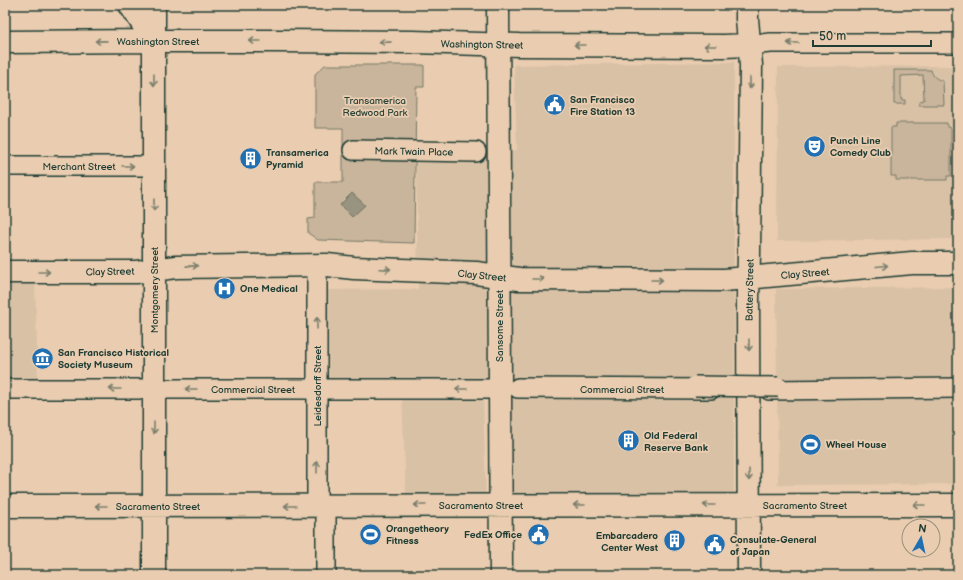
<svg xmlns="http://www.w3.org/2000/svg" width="963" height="580" viewBox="0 0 963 580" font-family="'Balsamiq Sans',sans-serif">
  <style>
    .built { fill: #d9c1a6 }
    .green { fill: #c9b59b; stroke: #747968 }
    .water { fill: #99947f; stroke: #687161 }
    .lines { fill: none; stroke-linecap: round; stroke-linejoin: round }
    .street-casing { stroke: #1f3d34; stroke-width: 22 }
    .secondary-casing { stroke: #1f3d34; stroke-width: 25 }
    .street { stroke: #eacdb0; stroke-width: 19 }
    .secondary { stroke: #eacdb0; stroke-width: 22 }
    .street-bridge-casing { stroke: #1f3d34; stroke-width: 22; stroke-linecap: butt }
    .street-bridge { stroke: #eacdb0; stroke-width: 19 }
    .oneway { stroke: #7a7e6c }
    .labels { text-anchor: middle; stroke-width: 3.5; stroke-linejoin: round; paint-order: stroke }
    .street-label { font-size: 10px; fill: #1f3d34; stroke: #eacdb0 }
    .poi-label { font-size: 10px; font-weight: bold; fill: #1f3d34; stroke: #eacdb0; text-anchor: start }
    .park-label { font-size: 10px; fill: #284339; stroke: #eacdb0 }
  </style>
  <rect width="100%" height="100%" fill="#eacdb0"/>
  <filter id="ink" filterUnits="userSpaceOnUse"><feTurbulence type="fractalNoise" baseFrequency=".025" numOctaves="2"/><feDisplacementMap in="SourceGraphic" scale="8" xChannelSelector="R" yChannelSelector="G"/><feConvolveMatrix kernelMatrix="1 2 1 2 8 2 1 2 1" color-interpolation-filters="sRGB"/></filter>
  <g filter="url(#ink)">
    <path class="built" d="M734 62V492L512 494 509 381H325L327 290 418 289 416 153 517 150 514 65Z
      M958 66V239L777 241 778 67Z
      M5 280H35L38 381H5Z
      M958 287V484L778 485 776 289Z
      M402 395 483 396 486 498H406Z"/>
    <path class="green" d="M325 65H424V87H416L414 243 318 240 308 233V219L315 218V182H343V128H315V74Z
      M894 70H931C933 77 936 79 943 81L944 105H919V101L924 100 923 75 901 76V100H905V104H894Z
      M896 123H947V127L951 128V176H947V180H896V176H891V127H896Z"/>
    <path class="water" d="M352 193 365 205 352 217 340 205Z"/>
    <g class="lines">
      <defs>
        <path id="street" d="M749 45 771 43H958
          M353 150 476 152
          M5 166H154
          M317 265V506
          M518 388 711 389
          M5 389H500
          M769 390 958 388
          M326 506V575"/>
        <path id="secondary" d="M130 5 154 41
          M154 5V575
          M498 5 501 575
          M747 5V19L751 65 749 253 748 300 749 575
          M5 42 154 41H277L413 42 519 45 724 46 749 45
          M5 272H136L176 267 327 265 354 268 476 273 519 279 724 280 912 263H958
          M5 506 958 505"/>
      </defs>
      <use href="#street" class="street-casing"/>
      <use href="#secondary" class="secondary-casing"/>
      <use href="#street" class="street"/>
      <use href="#secondary" class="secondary"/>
      <defs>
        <path id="street-bridge" d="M695 386 778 387"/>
      </defs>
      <use href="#street-bridge" class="street-bridge-casing"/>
      <use href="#street-bridge" class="street-bridge"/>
    </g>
    <defs><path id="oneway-shaft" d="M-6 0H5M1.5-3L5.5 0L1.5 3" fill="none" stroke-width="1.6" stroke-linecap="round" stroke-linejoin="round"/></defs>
    <g class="oneway">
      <use href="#oneway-shaft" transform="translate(101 41) rotate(179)"/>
      <use href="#oneway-shaft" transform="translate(255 41) rotate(-180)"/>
      <use href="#oneway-shaft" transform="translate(385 42) rotate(-179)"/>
      <use href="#oneway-shaft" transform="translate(793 43) rotate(180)"/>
      <use href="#oneway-shaft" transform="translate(580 45) rotate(-180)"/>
      <use href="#oneway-shaft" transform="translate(710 46) rotate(-180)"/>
      <use href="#oneway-shaft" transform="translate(154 80) rotate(90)"/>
      <use href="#oneway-shaft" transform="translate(750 83) rotate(90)"/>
      <use href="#oneway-shaft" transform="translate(128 166)"/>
      <use href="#oneway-shaft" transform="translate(154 205) rotate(90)"/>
      <use href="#oneway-shaft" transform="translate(192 266) rotate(-1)"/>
      <use href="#oneway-shaft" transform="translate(882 266) rotate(-5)"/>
      <use href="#oneway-shaft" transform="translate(385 269) rotate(2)"/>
      <use href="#oneway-shaft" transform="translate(44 272)"/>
      <use href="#oneway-shaft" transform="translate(538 279)"/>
      <use href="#oneway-shaft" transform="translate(657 280)"/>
      <use href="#oneway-shaft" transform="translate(317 323) rotate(-90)"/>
      <use href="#oneway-shaft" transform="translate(749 345) rotate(90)"/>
      <use href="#oneway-shaft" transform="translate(115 389) rotate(180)"/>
      <use href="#oneway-shaft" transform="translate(191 389) rotate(-180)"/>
      <use href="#oneway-shaft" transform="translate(461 389) rotate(180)"/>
      <use href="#oneway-shaft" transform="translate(154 428) rotate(90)"/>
      <use href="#oneway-shaft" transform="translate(317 467) rotate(-90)"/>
      <use href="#oneway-shaft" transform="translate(749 475) rotate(90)"/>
      <use href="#oneway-shaft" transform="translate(420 505) rotate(180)"/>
      <use href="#oneway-shaft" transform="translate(579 505) rotate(180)"/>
      <use href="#oneway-shaft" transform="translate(709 505) rotate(-180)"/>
      <use href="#oneway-shaft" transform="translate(919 505) rotate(180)"/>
      <use href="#oneway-shaft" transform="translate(101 506) rotate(180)"/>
      <use href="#oneway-shaft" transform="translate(290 506) rotate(-180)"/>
    </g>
  </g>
  <defs>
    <symbol id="civic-disc" viewBox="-11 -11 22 22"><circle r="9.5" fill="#1f6fb2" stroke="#eacdb0"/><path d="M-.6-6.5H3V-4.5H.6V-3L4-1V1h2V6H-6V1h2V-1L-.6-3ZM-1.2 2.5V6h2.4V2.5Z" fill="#fff"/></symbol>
    <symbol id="theatre-disc" viewBox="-11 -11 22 22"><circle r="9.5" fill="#1f6fb2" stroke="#eacdb0"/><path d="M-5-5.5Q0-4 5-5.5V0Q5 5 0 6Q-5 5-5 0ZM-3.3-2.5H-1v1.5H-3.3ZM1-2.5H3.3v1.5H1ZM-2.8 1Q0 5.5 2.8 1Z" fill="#fff"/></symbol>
    <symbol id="building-disc" viewBox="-11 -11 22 22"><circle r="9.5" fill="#1f6fb2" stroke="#eacdb0"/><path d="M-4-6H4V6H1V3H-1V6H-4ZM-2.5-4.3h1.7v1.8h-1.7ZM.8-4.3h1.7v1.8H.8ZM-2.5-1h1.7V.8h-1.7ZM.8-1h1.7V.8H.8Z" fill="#fff"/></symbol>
    <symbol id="hospital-disc" viewBox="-11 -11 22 22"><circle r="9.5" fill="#1f6fb2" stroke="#eacdb0"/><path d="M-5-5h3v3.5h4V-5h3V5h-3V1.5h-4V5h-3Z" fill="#fff"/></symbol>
    <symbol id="museum-disc" viewBox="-11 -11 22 22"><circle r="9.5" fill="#1f6fb2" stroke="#eacdb0"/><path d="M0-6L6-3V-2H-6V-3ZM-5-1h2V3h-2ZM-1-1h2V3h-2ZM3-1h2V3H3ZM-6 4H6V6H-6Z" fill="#fff"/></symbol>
    <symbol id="stadium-disc" viewBox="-11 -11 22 22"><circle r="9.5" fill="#1f6fb2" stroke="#eacdb0"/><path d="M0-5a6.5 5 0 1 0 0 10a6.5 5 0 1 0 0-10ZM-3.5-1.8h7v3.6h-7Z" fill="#fff"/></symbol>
  </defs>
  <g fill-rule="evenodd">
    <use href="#civic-disc" x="542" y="92" width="25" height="25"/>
    <use href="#theatre-disc" x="802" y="134" width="25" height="25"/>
    <use href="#building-disc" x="238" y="146" width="25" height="25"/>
    <use href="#hospital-disc" x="212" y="276" width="25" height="25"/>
    <use href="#museum-disc" x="30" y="346" width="25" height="25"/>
    <use href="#building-disc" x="616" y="428" width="25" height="25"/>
    <use href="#stadium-disc" x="798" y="432" width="25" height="25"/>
    <use href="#stadium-disc" x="358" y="522" width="25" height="25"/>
    <use href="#civic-disc" x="526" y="522" width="25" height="25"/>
    <use href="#building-disc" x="662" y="528" width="25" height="25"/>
    <use href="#civic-disc" x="702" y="532" width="25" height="25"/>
  </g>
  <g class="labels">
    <g class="street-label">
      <text x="158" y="45">Washington Street</text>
      <text transform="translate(482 44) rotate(1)" y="4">Washington Street</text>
      <text transform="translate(414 151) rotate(1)" y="4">Mark Twain Place</text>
      <text x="79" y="170">Merchant Street</text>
      <text transform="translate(110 271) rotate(-1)" y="4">Clay Street</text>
      <text transform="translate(805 273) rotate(-5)" y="4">Clay Street</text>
      <text transform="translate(482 275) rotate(6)" y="4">Clay Street</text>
      <text transform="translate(154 290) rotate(-90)" y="4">Montgomery Street</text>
      <text transform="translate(749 290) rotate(-89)" y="4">Battery Street</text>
      <text transform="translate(499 326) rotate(-90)" y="4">Sansome Street</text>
      <text transform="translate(317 386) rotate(-90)" y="4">Leidesdorff Street</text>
      <text x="253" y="393">Commercial Street</text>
      <text x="622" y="393">Commercial Street</text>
      <text x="481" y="509">Sacramento Street</text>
      <text x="805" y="509">Sacramento Street</text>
      <text x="158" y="510">Sacramento Street</text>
    </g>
    <g class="poi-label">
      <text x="570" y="103">San Francisco<tspan x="570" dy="12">Fire Station 13</tspan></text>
      <text x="830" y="144">Punch Line<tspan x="830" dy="12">Comedy Club</tspan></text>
      <text x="266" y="156">Transamerica<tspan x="266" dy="12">Pyramid</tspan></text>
      <text x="240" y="292">One Medical</text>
      <text x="58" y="356">San Francisco Historical<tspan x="58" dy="12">Society Museum</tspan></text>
      <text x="644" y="439">Old Federal<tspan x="644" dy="12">Reserve Bank</tspan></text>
      <text x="826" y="448">Wheel House</text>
      <text x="386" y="532">Orangetheory<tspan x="386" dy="12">Fitness</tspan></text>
      <text x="522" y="538" text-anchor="end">FedEx Office</text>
      <text x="658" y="539" text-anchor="end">Embarcadero<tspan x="658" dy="12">Center West</tspan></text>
      <text x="730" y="543">Consulate-General<tspan x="730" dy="12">of Japan</tspan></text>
    </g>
    <g class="park-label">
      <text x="375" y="104">Transamerica<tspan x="375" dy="12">Redwood Park</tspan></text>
    </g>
  </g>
  <rect width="963" height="580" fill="none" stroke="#eacdb0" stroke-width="20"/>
  <rect x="10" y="10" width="943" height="560" fill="none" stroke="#1f3d34" stroke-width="1.5" filter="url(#ink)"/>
  <g transform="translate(921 538) rotate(9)"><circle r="19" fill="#eacdb0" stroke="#99937e"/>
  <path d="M0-3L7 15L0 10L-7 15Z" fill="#1f6fb2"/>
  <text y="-6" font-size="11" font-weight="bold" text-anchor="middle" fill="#1f3d34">N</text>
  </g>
  <path d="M813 40v6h118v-6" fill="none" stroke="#1f3d34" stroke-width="2"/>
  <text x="819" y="40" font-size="12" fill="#1f3d34" stroke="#eacdb0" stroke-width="3" paint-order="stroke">50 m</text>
</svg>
